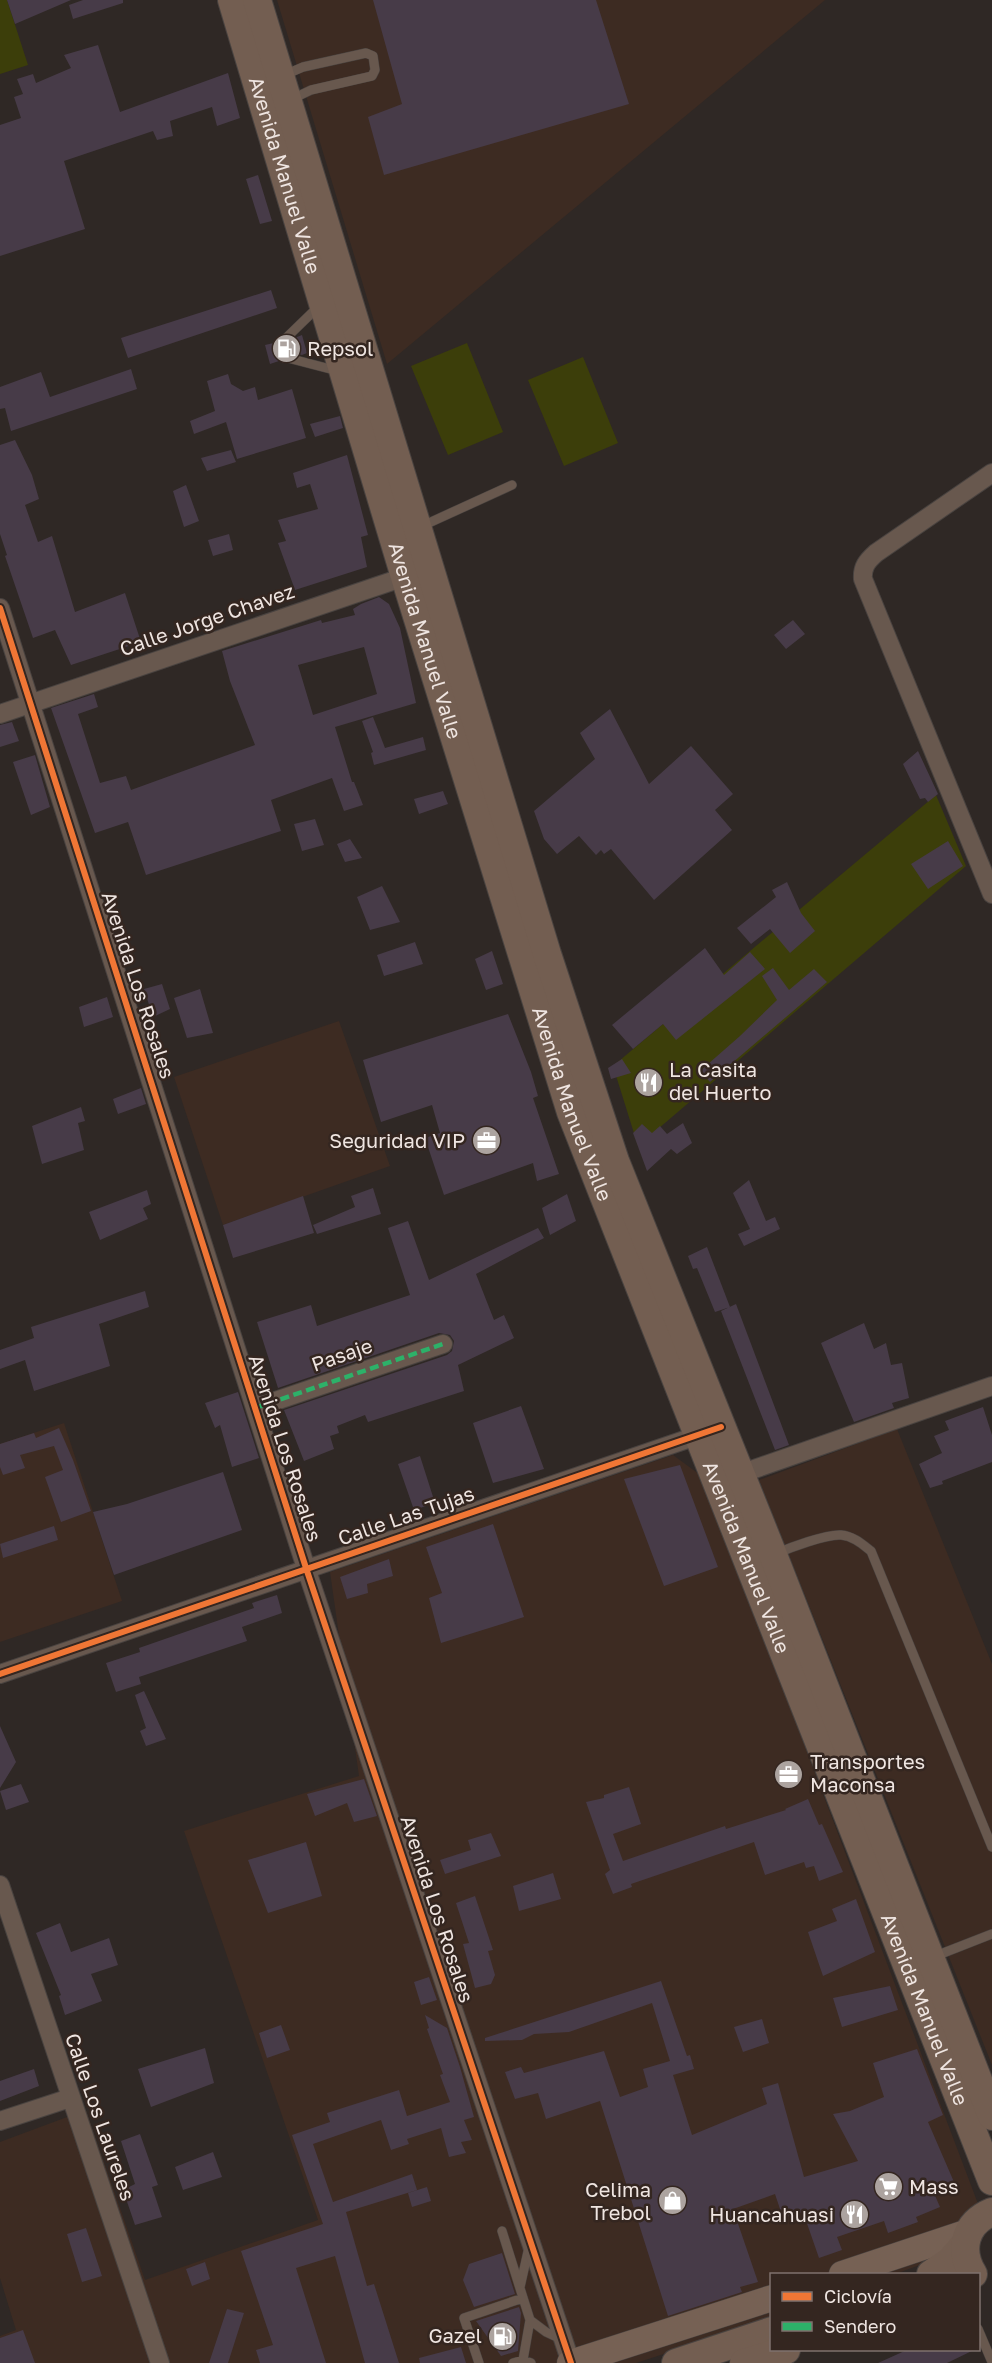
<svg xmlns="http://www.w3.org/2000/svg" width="992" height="2363" viewBox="0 0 992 2363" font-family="'Golos Text',sans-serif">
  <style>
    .built { fill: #3d2b22 }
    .green { fill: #3c3e0a }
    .building { fill: #473b48; fill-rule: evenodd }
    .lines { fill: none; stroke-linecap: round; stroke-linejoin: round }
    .lane-casing { stroke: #494340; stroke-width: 10 }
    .street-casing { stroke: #494340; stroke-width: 20 }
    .secondary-casing { stroke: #494340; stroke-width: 27 }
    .primary-casing { stroke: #494340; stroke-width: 30 }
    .lane { stroke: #68584e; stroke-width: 9 }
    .street { stroke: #68584e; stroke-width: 18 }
    .secondary { stroke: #766154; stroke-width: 26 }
    .primary { stroke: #735e51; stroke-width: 28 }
    .quiet { stroke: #2db169; stroke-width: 4.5; stroke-dasharray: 9 4.5; stroke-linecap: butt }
    .cycleway-casing { stroke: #342620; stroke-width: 10 }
    .cycleway { stroke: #f07635; stroke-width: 6 }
    .labels { text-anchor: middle; stroke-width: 5; stroke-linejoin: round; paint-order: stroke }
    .street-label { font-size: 20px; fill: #efe5e1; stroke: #342620 }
    .poi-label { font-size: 20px; fill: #efe5e1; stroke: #342620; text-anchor: start }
  </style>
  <rect width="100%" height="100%" fill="#2f2825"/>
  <path class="built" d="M277 0H825L387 364Z
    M339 1021 390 1166 223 1225 174 1077Z
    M64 1423 122 1601 0 1642V1444Z
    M897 1429 992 1664V2065L759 1480Z
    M673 1455 703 1477 980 2209 945 2256 895 2274H772L771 2319 636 2363H0V2336L16 2330 0 2278V2142L86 2110 145 2280 318 2220 184 1831 359 1776 330 1572Z"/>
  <path class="green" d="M0 0H7L28 65 0 74Z
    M467 343 503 432 448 455 411 366Z
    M583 357 618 443 564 466 528 380Z
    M936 795 966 866 638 1146 613 1066Z"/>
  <path class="building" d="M7 0H71L15 24Z
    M83 0H123V3L73 19 69 5Z
    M373 0H596L629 104 384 175 368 117 402 104Z
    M98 45 120 112 228 73 240 118 217 126 212 107 170 121 173 136 157 140 153 131 64 161 85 229 0 256V125L21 118 14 97 23 94 17 79 33 74 36 83 71 68 64 55Z
    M258 175 272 221 260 224 246 179Z
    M271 290 277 308 128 358 121 338Z
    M302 335 307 353 302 355 287 351 283 354 282 360 270 364 265 345 278 342 282 346H286L297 337Z
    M131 369 137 389 11 431 5 408 0 409V387L41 372 50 397Z
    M228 374 231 384 243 391 255 387 258 400 292 389 306 438 237 459 226 422 194 434 190 421 215 411 207 381Z
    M340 416 343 428 315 437 310 424Z
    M15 440 32 475 39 499 25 505 38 542 52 536 75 612 125 593 141 642 71 665 55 630 33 638 5 556 7 555 0 534V445Z
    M231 450 236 462 207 471 201 458Z
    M347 455 368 535 361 537 367 567 295 590 278 543 286 541 278 520 318 509 310 484 297 488 293 473Z
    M186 485 199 521 184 527 173 491Z
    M229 534 233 550 213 556 208 540Z
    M379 597 389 604 400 628 416 703 335 727 352 782H354L363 805 344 811 332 778 271 800 281 831 146 875 128 822 95 833 51 708 94 694 98 707 78 714 100 783 126 776 131 790 255 745 230 681 222 651 321 620 322 623 355 615 353 609 361 604ZM364 647 377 694 313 715 298 665Z
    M793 620 805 634 786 649 774 635Z
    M610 709 649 784 691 746 733 794 715 810 732 830 654 900 611 849 604 854 601 850 596 855 579 836 557 854 544 839 534 811 595 759 580 733Z
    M373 717 385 748 423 737 426 750 374 765 371 753 373 752 362 721Z
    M12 722 19 741 0 747V725Z
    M918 751 938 794 928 802 925 798 920 799 903 764Z
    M35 755 50 807 31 815 13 762Z
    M443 791 448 804 419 814 414 799Z
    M315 819 324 845 302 851 294 824Z
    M350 839 362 858 345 862 337 844Z
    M948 841 963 866 928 889 911 864Z
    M787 882 801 913 815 931 790 953 770 929 751 944 737 928 776 897 772 890Z
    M382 886 400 922 370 930 357 897Z
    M415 942 423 964 384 976 377 955Z
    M705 948 724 975 750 952 765 969 676 1040 663 1024 633 1049 612 1025Z
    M492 951 503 984 486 990 475 959Z
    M773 968 789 990 814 969 827 982 710 1082 700 1071 740 1036 777 1000 762 976Z
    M162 984 170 1009 153 1017 144 989Z
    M200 989 213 1033 187 1038 174 998Z
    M107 997 113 1017 84 1027 79 1007Z
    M508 1014 531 1072 538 1096 533 1098 559 1174 537 1181 533 1163 444 1195 425 1138 440 1133 432 1105 381 1122 363 1060Z
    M622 1059 631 1073 611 1079 608 1068Z
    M141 1088 146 1104 118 1114 113 1099Z
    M81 1107 85 1121 78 1123 84 1150 42 1164 32 1126Z
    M683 1123 692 1143 677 1154 671 1149 647 1171 633 1133 642 1124 652 1133 660 1126 667 1134Z
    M749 1180 766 1221 775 1217 780 1229 744 1246 738 1234 750 1229 733 1193Z
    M373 1188 381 1214 317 1234 313 1225 355 1207 351 1196Z
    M147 1190 151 1204 143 1208 148 1219 100 1240 89 1212Z
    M567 1194 576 1221 550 1235 542 1208Z
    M303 1196 314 1233 233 1258 223 1225Z
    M408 1221 429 1280 538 1228 544 1238 476 1274 494 1320 504 1315 514 1338 458 1365 464 1391 368 1422 365 1415 337 1426 339 1433 330 1436 334 1449 304 1461 284 1410 447 1355 452 1351 454 1341 450 1335 439 1333 278 1388 257 1322 311 1305 317 1326 410 1295 388 1228Z
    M707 1247 730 1307 715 1312 697 1268 693 1269 688 1256Z
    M145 1291 149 1307 99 1324 110 1366 34 1391 25 1360 0 1369V1350L34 1338 31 1327Z
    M736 1304 789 1445 775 1450 721 1311Z
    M864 1323 874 1349 886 1343 891 1365 902 1363 909 1398 892 1403 894 1408 854 1422 821 1343Z
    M238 1392 259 1458 232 1467 220 1425 215 1428 205 1403Z
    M521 1406 544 1469 493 1483 473 1423Z
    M983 1407 992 1435V1462L942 1481 943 1484 930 1488 919 1464 942 1453 934 1436 949 1430 945 1421Z
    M59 1428 73 1460 91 1511 61 1522 45 1477 63 1470 54 1446 20 1455 25 1468 3 1475 0 1467V1444L34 1433 36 1438Z
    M420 1456 435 1503 414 1510 398 1464Z
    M680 1465 718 1567 664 1586 624 1479Z
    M223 1472 242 1530 114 1575 93 1512 127 1504Z
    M493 1524 524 1617 441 1643 429 1598 442 1593 426 1547Z
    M54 1526 58 1540 3 1558 0 1544Z
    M389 1559 393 1576 367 1584 368 1593 347 1599 340 1577Z
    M277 1595 282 1613 242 1627 247 1641 139 1677 141 1684 116 1692 106 1663 140 1652 139 1648 254 1608 252 1603Z
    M144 1691 166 1739 146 1746 140 1731 146 1728 135 1695Z
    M0 1726 16 1762 0 1788Z
    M364 1779 377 1816 354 1822 347 1803 315 1816 307 1794Z
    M21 1784 29 1802 6 1810 0 1791Z
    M629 1787 641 1824 613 1834 623 1861 725 1826 726 1829 786 1810 785 1809 808 1799 819 1825 822 1824 843 1872 819 1881 814 1866 806 1868 804 1862 765 1875 754 1842 631 1884 632 1887 613 1894 605 1874 610 1870 586 1802 604 1798V1795Z
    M491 1833 501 1856 445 1874 440 1860 471 1850 468 1840Z
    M306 1842 322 1896 268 1913 248 1860Z
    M553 1873 561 1899 519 1911 513 1886Z
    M475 1896 493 1950 488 1951 495 1975 491 1984 475 1988 463 1944 469 1943 456 1903Z
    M856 1899 875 1952 823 1976 808 1932 837 1921 832 1909Z
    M60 1923 71 1952 109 1938 118 1965 91 1974 102 2001 65 2015 59 1996 61 1995 36 1933Z
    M429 1977 437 2000 421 2005 414 1982Z
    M661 1981 687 2056 690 2055 694 2069 673 2075 692 2135 767 2104 762 2088 778 2083 804 2177 858 2161 833 2114 850 2111 884 2097 873 2063 917 2049 943 2115 928 2122 954 2182 933 2191 940 2207 916 2217 918 2222 888 2233 884 2221 837 2237 842 2250 819 2258 803 2212 783 2218 775 2194 733 2209 758 2282 740 2287 742 2292 668 2316 600 2101 546 2119 538 2093 515 2099 505 2072 521 2067 524 2073 604 2051 620 2097 648 2087 643 2069 670 2061 652 2003 569 2032 534 2034 522 2040 485 2041V2038Z
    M890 1986 898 2010 842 2027 833 1998Z
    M425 2015 447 2028 460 2067 474 2117 464 2120 472 2140 461 2142 466 2153 449 2157 441 2128 407 2139 409 2144 391 2150 381 2120 313 2144 333 2202 412 2174 417 2190 346 2212 367 2286 374 2284 399 2363H365L335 2256 296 2268 326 2363H260L256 2350 273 2345 241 2251 323 2224 292 2135 330 2122 327 2113 399 2090 407 2116 450 2102 440 2075 443 2074 427 2029 429 2028Z
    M762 2019 769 2043 743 2052 734 2027Z
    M281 2025 290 2050 267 2058 259 2033Z
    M205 2048 214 2083 151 2107 138 2069Z
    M34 2069 39 2086 0 2101V2081Z
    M140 2134 158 2185 152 2187 162 2217 135 2225 123 2190 135 2184 121 2141Z
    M213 2152 222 2177 183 2190 175 2167Z
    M427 2187 431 2201 412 2207 408 2193Z
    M86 2228 102 2276 82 2282 67 2234Z
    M502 2253 515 2294 474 2307 463 2280 469 2264Z
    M205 2262 210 2279 192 2286 186 2269Z
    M519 2307 521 2313 518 2351 501 2356 476 2321Z
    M227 2309 244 2313 228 2363H209Z
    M23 2330 35 2363H0V2338Z
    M461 2347 466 2363H420L419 2358Z
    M909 2349H976L947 2363H878Z"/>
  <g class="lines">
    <defs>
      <path id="lane" d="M282 76 303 67 366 53 373 56 375 70 372 76 311 90 290 100
        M284 340 318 307
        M288 358 338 371
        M420 527 512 485
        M775 1554C789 1548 826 1534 841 1535 853 1536 862 1544 871 1551L992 1847
        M933 1957 992 1934
        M502 2231 530 2320 523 2360
        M520 2287 529 2247
        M530 2320 546 2332 563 2340
        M978 2329 992 2362
        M479 2363 464 2318 523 2298
        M513 2363 523 2360 531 2363"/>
      <path id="street" d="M992 473 876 553C867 561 862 567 863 579L992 894
        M0 608 306 1568 571 2363
        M0 714 413 574
        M255 1408 443 1344
        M740 1474 992 1386
        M0 1674 708 1432
        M0 1885 160 2363
        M0 2121 70 2098"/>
      <path id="secondary" d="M842 2274 968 2232
        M570 2363 772 2298"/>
      <g id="primary">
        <path id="s1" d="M232 0 409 590 571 1112 992 2181"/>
        <path d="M257 0 547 954 615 1161 773 1555 992 2116"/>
        <path d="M931 2274 950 2261 965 2244"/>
        <path d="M973 2274C958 2250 965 2223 992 2212"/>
        <path d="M676 2363 772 2331"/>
        <path d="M744 2363 786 2350"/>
      </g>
    </defs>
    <use href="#lane" class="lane-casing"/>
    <use href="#street" class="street-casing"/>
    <use href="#secondary" class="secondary-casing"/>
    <use href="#primary" class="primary-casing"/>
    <use href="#lane" class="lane"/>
    <use href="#street" class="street"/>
    <use href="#secondary" class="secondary"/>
    <use href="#primary" class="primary"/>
    <path class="quiet" d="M255 1408 443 1344"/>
    <defs>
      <path id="cycleway" d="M0 608 306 1568 571 2363
        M0 1674 721 1427"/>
    </defs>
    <use href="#cycleway" class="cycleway-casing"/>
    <use href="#cycleway" class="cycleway"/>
  </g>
  <defs>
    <symbol id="fuel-disc" viewBox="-11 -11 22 22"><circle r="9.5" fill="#aca39f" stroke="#342620"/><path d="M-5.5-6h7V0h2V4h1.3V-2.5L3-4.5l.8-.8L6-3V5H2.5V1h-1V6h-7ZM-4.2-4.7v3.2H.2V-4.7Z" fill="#fff"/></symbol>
    <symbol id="restaurant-disc" viewBox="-11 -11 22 22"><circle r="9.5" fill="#aca39f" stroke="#342620"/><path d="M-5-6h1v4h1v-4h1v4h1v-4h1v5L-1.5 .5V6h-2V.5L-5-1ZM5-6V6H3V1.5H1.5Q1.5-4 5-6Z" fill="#fff"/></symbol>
    <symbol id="office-disc" viewBox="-11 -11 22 22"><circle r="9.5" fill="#aca39f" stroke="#342620"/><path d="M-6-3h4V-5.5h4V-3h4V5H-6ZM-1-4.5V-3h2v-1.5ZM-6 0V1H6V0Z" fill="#fff"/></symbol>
    <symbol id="supermarket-disc" viewBox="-11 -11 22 22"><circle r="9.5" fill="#aca39f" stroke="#342620"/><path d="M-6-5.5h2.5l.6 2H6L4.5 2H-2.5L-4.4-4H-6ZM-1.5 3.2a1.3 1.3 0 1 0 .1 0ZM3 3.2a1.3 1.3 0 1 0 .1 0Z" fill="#fff"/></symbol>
    <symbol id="shop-disc" viewBox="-11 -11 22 22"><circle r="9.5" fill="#aca39f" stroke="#342620"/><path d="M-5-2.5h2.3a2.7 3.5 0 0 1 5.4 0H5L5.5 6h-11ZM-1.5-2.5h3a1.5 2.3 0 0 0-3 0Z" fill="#fff"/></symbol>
  </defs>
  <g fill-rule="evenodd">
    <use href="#fuel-disc" x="270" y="332" width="33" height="33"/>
    <use href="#restaurant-disc" x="632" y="1066" width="33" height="33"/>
    <use href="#office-disc" x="470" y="1124" width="33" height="33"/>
    <use href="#office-disc" x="772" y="1758" width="33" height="33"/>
    <use href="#supermarket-disc" x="872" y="2170" width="33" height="33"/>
    <use href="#shop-disc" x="656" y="2184" width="33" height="33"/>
    <use href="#restaurant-disc" x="838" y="2198" width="33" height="33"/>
    <use href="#fuel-disc" x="486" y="2320" width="33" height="33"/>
  </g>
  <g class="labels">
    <g class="street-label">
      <text dy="7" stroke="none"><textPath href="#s1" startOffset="183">Avenida Manuel Valle</textPath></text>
      <text transform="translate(207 620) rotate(-19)" y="7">Calle Jorge Chavez</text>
      <text dy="7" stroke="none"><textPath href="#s1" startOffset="669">Avenida Manuel Valle</textPath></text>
      <text transform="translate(138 985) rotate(72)" y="7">Avenida Los Rosales</text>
      <text dy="7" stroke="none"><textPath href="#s1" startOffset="1155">Avenida Manuel Valle</textPath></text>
      <text transform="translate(342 1355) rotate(-19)" y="7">Pasaje</text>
      <text transform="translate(285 1448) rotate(72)" y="7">Avenida Los Rosales</text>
      <text transform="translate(406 1516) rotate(-19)" y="7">Calle Las Tujas</text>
      <text dy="7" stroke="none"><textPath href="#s1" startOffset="1641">Avenida Manuel Valle</textPath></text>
      <text transform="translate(437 1909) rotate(72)" y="7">Avenida Los Rosales</text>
      <text dy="7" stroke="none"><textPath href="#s1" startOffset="2127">Avenida Manuel Valle</textPath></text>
      <text transform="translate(100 2117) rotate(71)" y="7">Calle Los Laureles</text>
    </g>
    <g class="poi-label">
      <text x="307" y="356">Repsol</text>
      <text x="669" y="1077">La Casita<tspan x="669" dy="23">del Huerto</tspan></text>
      <text x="465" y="1148" text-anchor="end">Seguridad VIP</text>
      <text x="810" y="1769">Transportes<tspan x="810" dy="23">Maconsa</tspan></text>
      <text x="909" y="2194">Mass</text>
      <text x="651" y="2197" text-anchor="end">Celima<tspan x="651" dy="23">Trebol</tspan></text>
      <text x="834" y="2222" text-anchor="end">Huancahuasi</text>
      <text x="482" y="2343" text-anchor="end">Gazel</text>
    </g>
  </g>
  <rect x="770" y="2273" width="210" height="78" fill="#342620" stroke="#7f726d" stroke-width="1.5"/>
  <rect x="782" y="2292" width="30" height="9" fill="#f07635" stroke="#7f726d" stroke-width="1.5"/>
  <text x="824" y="2303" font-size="18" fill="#efe5e1">Ciclovía</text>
  <rect x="782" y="2322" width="30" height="9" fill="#2db169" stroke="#7f726d" stroke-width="1.5"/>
  <text x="824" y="2333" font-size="18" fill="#efe5e1">Sendero</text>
</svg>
